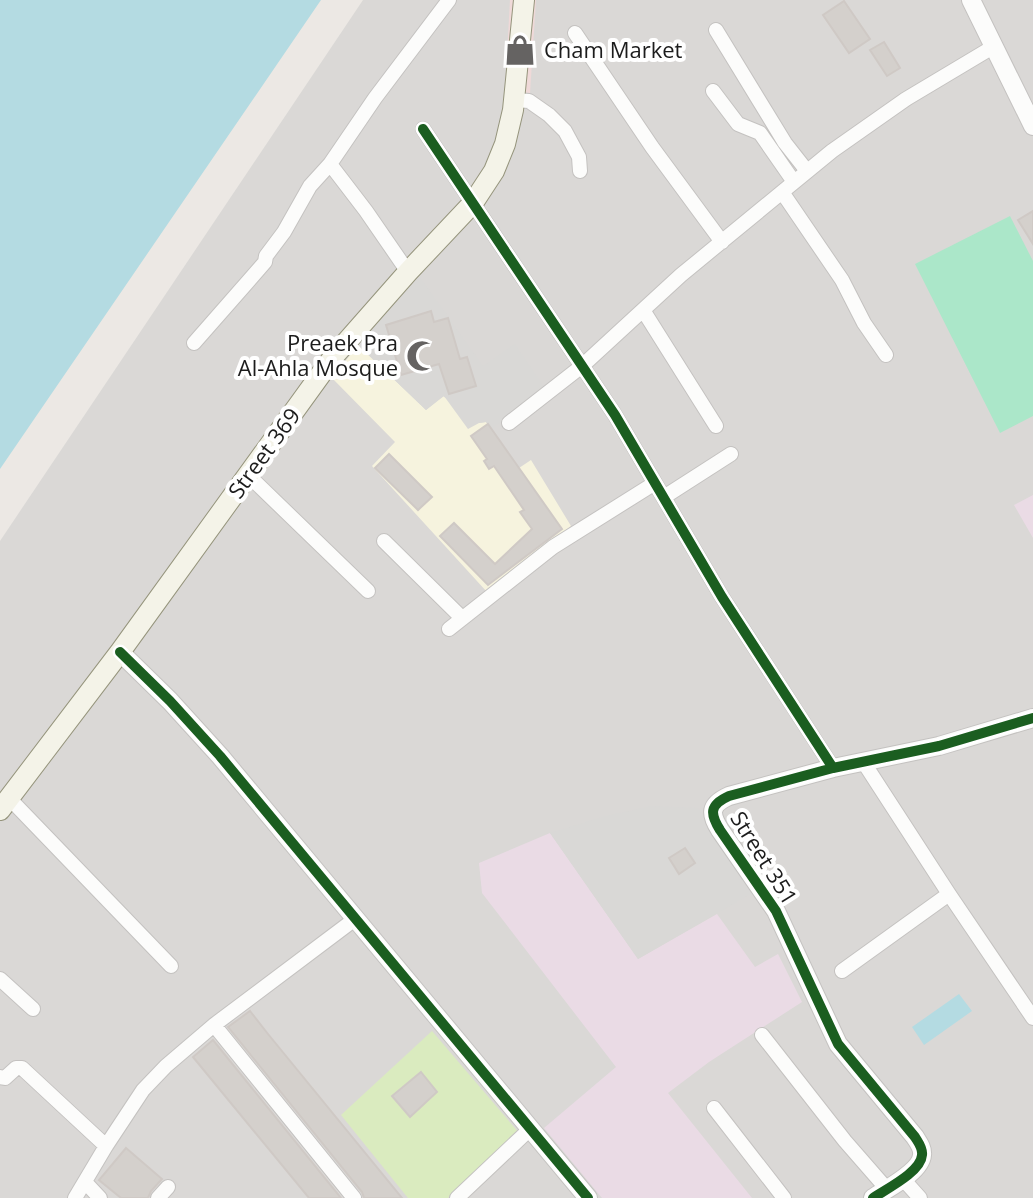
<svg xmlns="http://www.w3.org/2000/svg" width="1033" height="1198" viewBox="0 0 1033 1198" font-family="'Open Sans',sans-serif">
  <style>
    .residential { fill: #dad8d6 }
    .commercial { fill: #efd9d8 }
    .industrial { fill: #eadbe5 }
    .education { fill: #f6f3de }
    .religious { fill: #d9d8d6 }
    .grass { fill: #daebbf }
    .pitch { fill: #abe7c9 }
    .water { fill: #b4dbe2 }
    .building { fill: #d4d0cc; stroke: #cfc9c5; stroke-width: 2 }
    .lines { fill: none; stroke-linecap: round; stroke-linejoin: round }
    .minor-casing { stroke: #c4c2c0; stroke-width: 16 }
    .tertiary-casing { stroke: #c4c2c0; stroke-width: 20 }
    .secondary-casing { stroke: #95947c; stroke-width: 22 }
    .minor { stroke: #fcfcfb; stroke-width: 14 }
    .tertiary { stroke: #fcfcfb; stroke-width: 18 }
    .secondary { stroke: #f4f3e8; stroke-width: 20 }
    .cycleway-casing { stroke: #fff; stroke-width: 15 }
    .cycleway { stroke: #1b5e20; stroke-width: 10 }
    .labels { text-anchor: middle; stroke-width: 8; stroke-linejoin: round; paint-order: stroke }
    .poi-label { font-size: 22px; fill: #1c1c1c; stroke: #fff; text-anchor: start }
    .street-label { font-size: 22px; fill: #1c1c1c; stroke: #fff }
  </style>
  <rect width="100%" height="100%" fill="#ece8e4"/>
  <path class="residential" d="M363 0H1033V1198H0V541Z"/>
  <path class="commercial" d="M510 0H536L530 93 505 91Z"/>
  <path class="industrial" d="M1033 495V538L1014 505Z
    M550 833 638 959 717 914 755 967 778 954 802 1002 709 1062 668 1093 752 1198H602L544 1128 616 1067 482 893 479 863Z"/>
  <path class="education" d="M358 345 426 410 443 396 479 423 486 422 519 468 531 460 571 526 487 592 372 466 395 442 332 378Z"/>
  <path class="religious" d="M420 277 483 366 515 344 545 388 492 429 486 422 479 423 468 429 444 396 426 410 358 345Z
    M652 806 698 808 756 891 638 959 550 833 605 816Z"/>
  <path class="grass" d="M432 1031 520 1134 448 1198H408L341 1115Z"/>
  <path class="pitch" d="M1010 216 1033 261V416L1000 433 915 264Z"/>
  <path class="water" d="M0 0H321L0 469Z
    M959 994 972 1011 924 1045 912 1027Z"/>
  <path class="building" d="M844 1 870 39 849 53 823 15Z
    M884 42 900 68 887 76 870 50Z
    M1033 211V244L1018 220Z
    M431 311 434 322 448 318 460 359 467 357 476 386 449 394 439 364 401 375 386 325Z
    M488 424 562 529 488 585 440 536 454 523 495 564 532 529 520 512 524 510 494 466 489 469 484 461 487 459 471 436Z
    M389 454 432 497 418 510 375 468Z
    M685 848 695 863 679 874 669 858Z
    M250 1011 268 1034 402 1198H364L362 1192 228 1027Z
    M213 1040 341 1198H309L193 1057Z
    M421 1072 437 1092 410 1117 392 1096Z
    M126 1148 162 1179 151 1191 148 1198H121L99 1180Z"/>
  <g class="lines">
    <defs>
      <path id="minor" d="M716 30 785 143 807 171
        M575 33 652 147 722 242
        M713 91 738 124 760 133 794 182
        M515 100 529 101 549 115 565 131 579 157 580 171
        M423 129 615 415 722 597 833 768
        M330 164 366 211 408 272
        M782 192 842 280 864 323 886 355
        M643 310 716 426
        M194 343 265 262 266 256 284 232 310 186 330 164 375 98 449 0
        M509 423 582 366 681 275 832 151 906 99 993 47
        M248 475 368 591
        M664 497 731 454
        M384 541 462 618
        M449 629 553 547 655 483
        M864 763 949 894 1033 1018
        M9 798 171 966
        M842 971 949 894
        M0 979 33 1009
        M214 1025 354 1198
        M762 1035 845 1141 886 1188
        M0 1077 5 1078 16 1068H22L106 1146
        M714 1108 784 1198
        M903 1179 920 1198
        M85 1182 100 1198
        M75 1198 106 1146 143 1090 166 1066 214 1025 355 919
        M158 1198 168 1187
        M457 1198 530 1129"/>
      <path id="tertiary" d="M971 0 1033 126
        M120 652 170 701 220 756 588 1198
        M873 1198C886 1189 921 1172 922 1155 923 1148 918 1142 915 1137L838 1044 776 911 720 830C710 814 709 805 729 796L833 768 939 746 1033 718"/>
      <path id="secondary" d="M0 810 120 652 334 356 408 272 473 203 494 171 505 144 513 110 524 0"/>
    </defs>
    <use href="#minor" class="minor-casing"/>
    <use href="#tertiary" class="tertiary-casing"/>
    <use href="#secondary" class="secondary-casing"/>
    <use href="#minor" class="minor"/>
    <use href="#tertiary" class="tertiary"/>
    <use href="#secondary" class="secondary"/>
    <defs>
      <path id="cycleway" d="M423 129 615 415 722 597 833 768
        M120 652 170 701 220 756 588 1198
        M873 1198C886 1189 921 1172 922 1155 923 1148 918 1142 915 1137L838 1044 776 911 720 830C710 814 709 805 729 796L833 768 939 746 1033 718"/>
    </defs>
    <use href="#cycleway" class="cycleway-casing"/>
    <use href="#cycleway" class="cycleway"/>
  </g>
  <defs>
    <symbol id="shop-bare" viewBox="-9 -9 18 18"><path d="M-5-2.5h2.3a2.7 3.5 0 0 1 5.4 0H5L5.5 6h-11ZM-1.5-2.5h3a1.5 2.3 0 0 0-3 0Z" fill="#656362" stroke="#fff" stroke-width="2.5" paint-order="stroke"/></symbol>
    <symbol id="mosque-bare" viewBox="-9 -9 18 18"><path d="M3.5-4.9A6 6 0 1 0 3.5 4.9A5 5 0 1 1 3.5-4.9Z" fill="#656362" stroke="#fff" stroke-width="2.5" paint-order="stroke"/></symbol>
  </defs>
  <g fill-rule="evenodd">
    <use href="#shop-bare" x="498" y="28" width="44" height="44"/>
    <use href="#mosque-bare" x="400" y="334" width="44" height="44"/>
  </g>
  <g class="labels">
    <g class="poi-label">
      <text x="544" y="58">Cham Market</text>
      <text x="398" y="351" text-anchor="end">Preaek Pra<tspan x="398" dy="25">Al-Ahla Mosque</tspan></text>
    </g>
    <g class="street-label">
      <text transform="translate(264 453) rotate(-54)" y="8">Street 369</text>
      <text transform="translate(764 858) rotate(58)" y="8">Street 351</text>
    </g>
  </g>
</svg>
